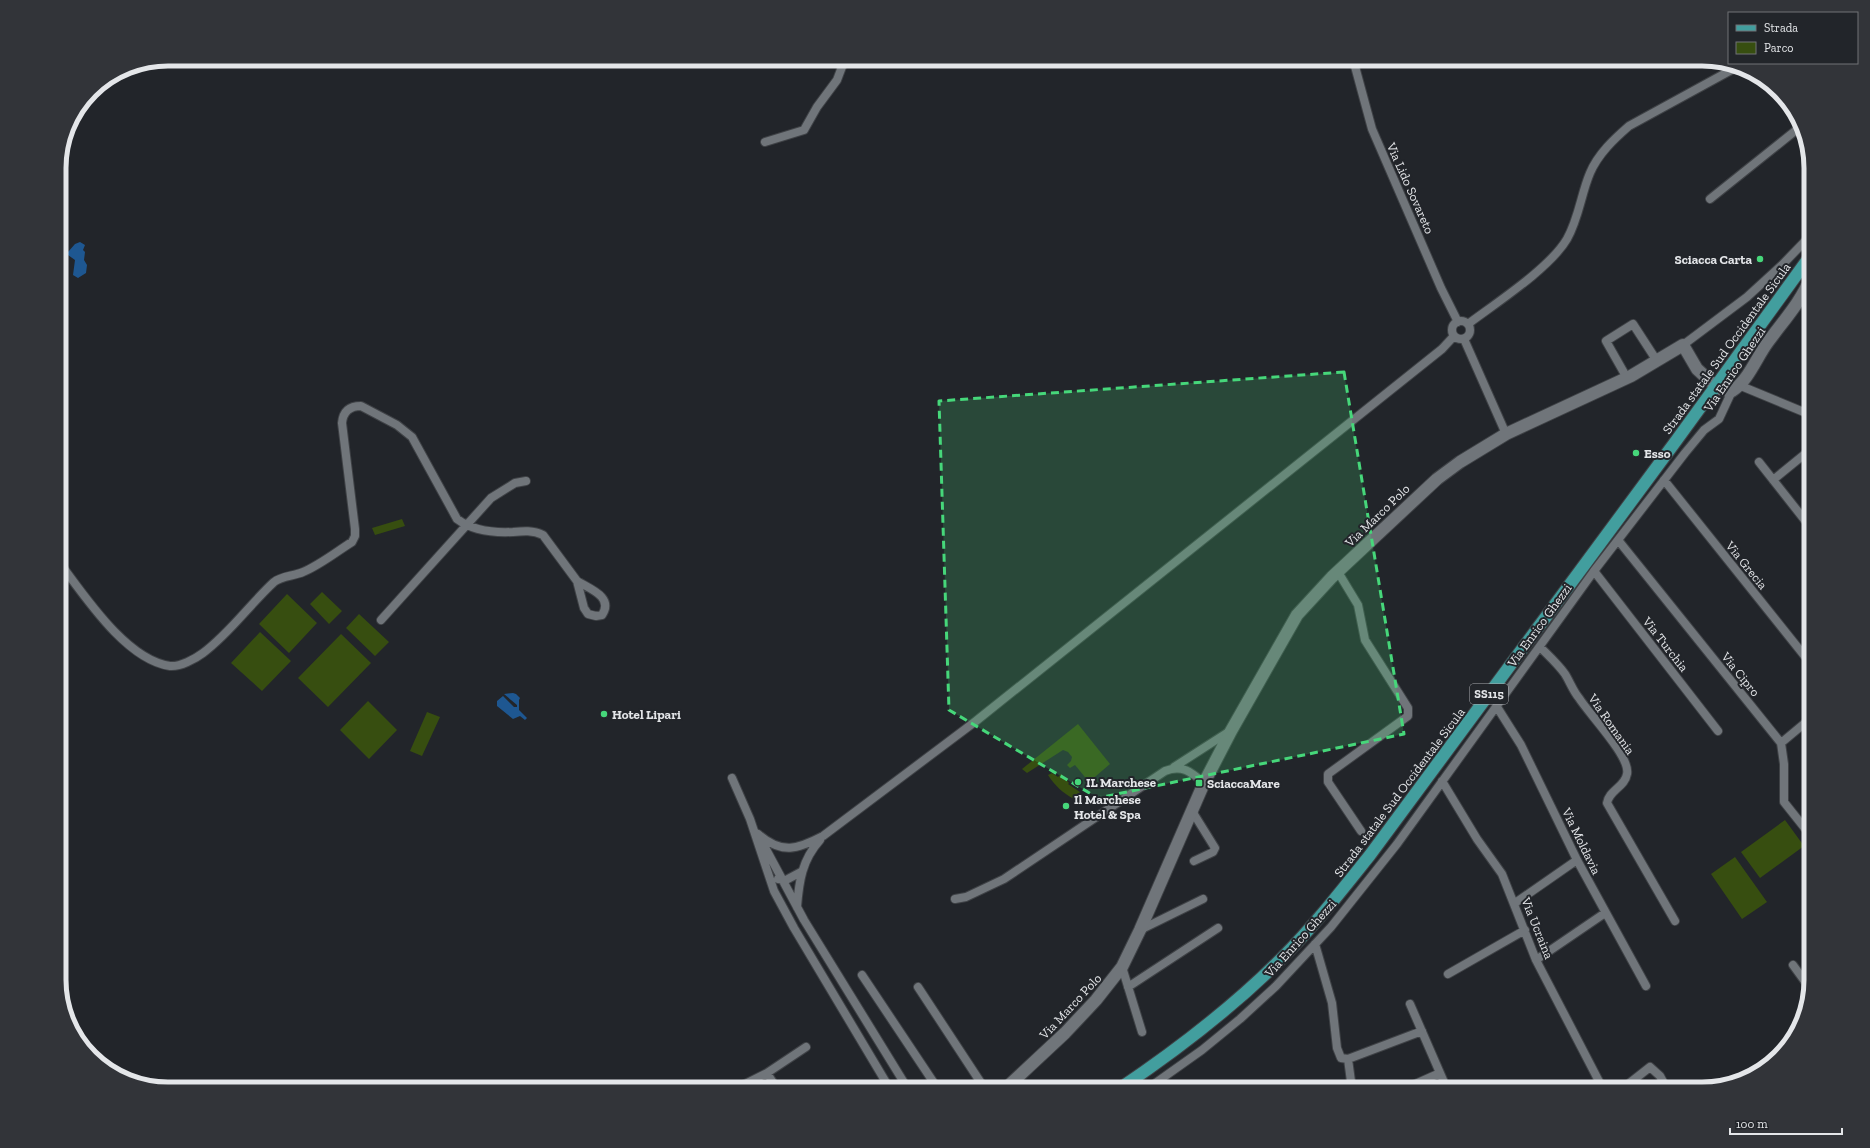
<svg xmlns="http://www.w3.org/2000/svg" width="1870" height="1148" viewBox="0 0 1870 1148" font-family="'Zilla Slab',serif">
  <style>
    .green { fill: #374e10 }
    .water { fill: #1e5791 }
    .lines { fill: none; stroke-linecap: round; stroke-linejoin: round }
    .street-casing { stroke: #3f4246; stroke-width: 10 }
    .secondary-casing { stroke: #3f4246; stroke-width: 14 }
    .primary-casing { stroke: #3f4246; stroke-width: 14 }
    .street { stroke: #70757a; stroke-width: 8 }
    .secondary { stroke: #70757a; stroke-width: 12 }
    .primary { stroke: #429e9e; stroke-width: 12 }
    .marked { fill: #46d77a; fill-opacity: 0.2; stroke: #46d77a; stroke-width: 3; stroke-dasharray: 8 5; stroke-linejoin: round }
    .poi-dot { fill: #46d77a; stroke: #22252a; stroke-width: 1.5 }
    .labels { text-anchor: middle; stroke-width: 4; stroke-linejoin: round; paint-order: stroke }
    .shield { fill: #22252a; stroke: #aaacb0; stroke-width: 1 }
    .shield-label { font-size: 12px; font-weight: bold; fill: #e4e6e9 }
    .street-label { font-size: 13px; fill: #e4e6e9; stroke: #22252a }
    .poi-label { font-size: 13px; font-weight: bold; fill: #e4e6e9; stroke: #22252a; text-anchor: start }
    .rim { fill: none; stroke: #e4e6e9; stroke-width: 5 }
  </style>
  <rect width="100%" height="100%" fill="#22252a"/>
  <path class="green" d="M402 519 405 526 375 535 372 528Z
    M322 592 342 611 329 624 310 604Z
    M287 594 317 623 289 653 259 624Z
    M359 614 389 642 375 656 346 628Z
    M260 632 291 661 262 691 231 663Z
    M341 634 371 663 328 707 298 678Z
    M368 701 397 730 369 759 340 730Z
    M427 712 440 717 422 756 410 751Z
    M1078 724 1110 764 1089 782 1075 765 1070 768 1067 765 1071 761 1072 757 1068 752 1063 750 1027 773 1022 769Z
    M1052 773 1058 777 1061 774 1069 783 1068 784 1080 792 1074 799C1063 793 1055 786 1048 775Z
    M1785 820 1804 846 1760 878 1741 852Z
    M1735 857 1767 902 1742 919 1711 874Z"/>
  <path class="water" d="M80 242 85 245 83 250 85 252 84 260 87 265 86 273 78 278 73 275 75 260 68 255V252L75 244Z
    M513 693 516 694 520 698 519 700V710L527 718 525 720 520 716 513 719 497 706V701L503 696 514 707H517V705L504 694Z"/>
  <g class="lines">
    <defs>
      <path id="street" d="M1353 59 1372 129 1441 288 1458 322
        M765 142 804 130 817 107 837 80 845 59
        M1710 199 1800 127
        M1805 291 1811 298
        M1452 330a9 9 0 1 1 18 0a9 9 0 1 1-18 0Z
        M1468 324C1496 303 1550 268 1567 239 1579 218 1581 194 1590 173 1598 154 1614 139 1629 126L1735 68
        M1464 339 1506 434
        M1683 345 1747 297 1782 265 1811 235
        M1627 378 1606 341 1633 324 1657 361
        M1741 386 1811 415
        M1759 462 1811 528
        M1664 480 1811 664
        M1773 480 1811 449
        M1618 540 1781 743 1784 764V802L1811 836
        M59 562C84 595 126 660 170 666 180 667 195 659 203 653 230 633 250 604 274 582 281 576 294 576 303 572 320 565 336 552 352 542L355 536V529L342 423C343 412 349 406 361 406L397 425 412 437 457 519C473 531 493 533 513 532 523 531 533 530 543 535L577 581 584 608 588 614 596 616 602 615C614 597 590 589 577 581
        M1594 571 1718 731
        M1338 572 1358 605 1365 640 1408 708V716L1328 774V782L1361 831
        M381 620 491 498 515 483 526 481
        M1540 647C1549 656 1558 664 1565 674 1570 682 1573 691 1579 698 1589 714 1631 757 1627 774 1625 787 1609 790 1607 803L1675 921
        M1497 707 1521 745 1577 860 1646 986
        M1781 743 1811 718
        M1174 767 1230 731
        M732 778 750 819 774 891 794 928 890 1089
        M1442 781 1477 839 1502 874 1536 960 1603 1089
        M1192 811 1215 848 1213 852 1194 861
        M758 834C782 855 798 849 823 836L976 721 1442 349 1454 336
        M760 838 804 920 908 1089
        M778 879 786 880 801 872
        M955 899 966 897 1004 879 1165 771C1182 764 1191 772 1204 783
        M1515 903 1577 860
        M797 907C799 881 802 860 820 840
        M1140 930 1203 899
        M1315 944 1332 1003 1337 1048 1341 1058 1348 1059 1422 1031
        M1536 960 1605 913
        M1793 965 1809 987
        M1122 967 1142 1032
        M1448 974 1525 930
        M862 975 938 1089
        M918 987 985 1089
        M1128 987 1218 928
        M1410 1004 1447 1089
        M1348 1059 1352 1089
        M767 1073 806 1047
        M735 1089 767 1073 777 1089
        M1147 1089 1202 1050 1240 1019 1276 986 1331 927 1397 844 1594 571 1685 453 1704 430 1719 419 1732 391
        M1404 1089 1440 1073
        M1622 1089 1650 1067 1660 1076 1667 1089"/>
      <path id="secondary" d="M1722 390 1732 391C1749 380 1756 358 1768 342 1784 320 1801 302 1811 277
        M1005 1089 1065 1033 1096 1000 1122 967 1140 930 1204 783 1231 731 1297 615 1332 577 1437 479 1460 462 1506 434 1631 376 1683 345 1697 369 1710 381"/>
      <path id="primary" d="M1119 1089C1177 1050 1232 1008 1282 958 1314 926 1342 890 1370 855L1673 445 1811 255"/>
    </defs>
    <use href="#street" class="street-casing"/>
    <use href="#secondary" class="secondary-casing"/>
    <use href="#primary" class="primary-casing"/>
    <use href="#street" class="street"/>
    <use href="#secondary" class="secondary"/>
    <use href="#primary" class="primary"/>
  </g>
  <path class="marked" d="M1344 372 1404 734 1098 798 949 710 939 401Z"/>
  <g class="poi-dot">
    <circle cx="1760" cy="259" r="4"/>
    <circle cx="1636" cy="453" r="4"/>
    <circle cx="604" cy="714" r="4"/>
    <circle cx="1078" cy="782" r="4"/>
    <rect x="1195" y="779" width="8" height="8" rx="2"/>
    <circle cx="1066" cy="806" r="4"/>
  </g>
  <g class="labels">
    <rect class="shield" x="1470" y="684" width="38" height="20" rx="3"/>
    <g class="shield-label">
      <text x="1489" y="698">SS115</text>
    </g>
    <g class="street-label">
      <text transform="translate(1411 188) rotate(66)" y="5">Via Lido Sovareto</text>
      <text transform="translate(1726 348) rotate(-54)" y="5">Strada statale Sud Occidentale Sicula</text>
      <text transform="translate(1734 369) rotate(-56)" y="5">Via Enrico Ghezzi</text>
      <text transform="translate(1377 515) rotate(-44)" y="5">Via Marco Polo</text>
      <text transform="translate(1747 565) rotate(51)" y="5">Via Grecia</text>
      <text transform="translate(1539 625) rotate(-54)" y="5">Via Enrico Ghezzi</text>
      <text transform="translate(1666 644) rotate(52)" y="5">Via Turchia</text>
      <text transform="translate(1741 674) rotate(51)" y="5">Via Cipro</text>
      <text transform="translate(1612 724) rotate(55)" y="5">Via Romania</text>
      <text transform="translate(1399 792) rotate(-53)" y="5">Strada statale Sud Occidentale Sicula</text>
      <text transform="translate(1582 841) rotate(64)" y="5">Via Moldavia</text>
      <text transform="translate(1538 928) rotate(68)" y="5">Via Ucraina</text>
      <text transform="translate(1300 938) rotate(-48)" y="5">Via Enrico Ghezzi</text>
      <text transform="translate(1070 1006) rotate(-47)" y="5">Via Marco Polo</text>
    </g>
    <g class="poi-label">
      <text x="1752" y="264" text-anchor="end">Sciacca Carta</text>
      <text x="1644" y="458">Esso</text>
      <text x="612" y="719">Hotel Lipari</text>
      <text x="1086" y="787">IL Marchese</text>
      <text x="1207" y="788">SciaccaMare</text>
      <text x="1074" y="804">Il Marchese<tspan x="1074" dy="15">Hotel &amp; Spa</tspan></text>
    </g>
  </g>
  <path d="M0 0H1870V1148H0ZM168 66H1702A102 102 0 0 1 1804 168V980A102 102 0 0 1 1702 1082H168A102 102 0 0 1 66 980V168A102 102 0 0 1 168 66Z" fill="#323439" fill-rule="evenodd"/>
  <path class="rim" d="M168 66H1702A102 102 0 0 1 1804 168V980A102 102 0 0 1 1702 1082H168A102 102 0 0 1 66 980V168A102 102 0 0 1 168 66Z"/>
  <rect x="1728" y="12" width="130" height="52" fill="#22252a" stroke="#707276"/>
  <rect x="1736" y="25" width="20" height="6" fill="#429e9e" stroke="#707276"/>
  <text x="1764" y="32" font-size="12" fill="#e4e6e9">Strada</text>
  <rect x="1736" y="42" width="20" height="12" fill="#374e10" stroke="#707276"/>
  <text x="1764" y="52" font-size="12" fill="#e4e6e9">Parco</text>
  <path d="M1730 1128v6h112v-6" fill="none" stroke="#e4e6e9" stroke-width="2"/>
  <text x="1736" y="1128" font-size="12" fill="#e4e6e9" stroke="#22252a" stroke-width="3" paint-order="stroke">100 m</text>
</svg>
